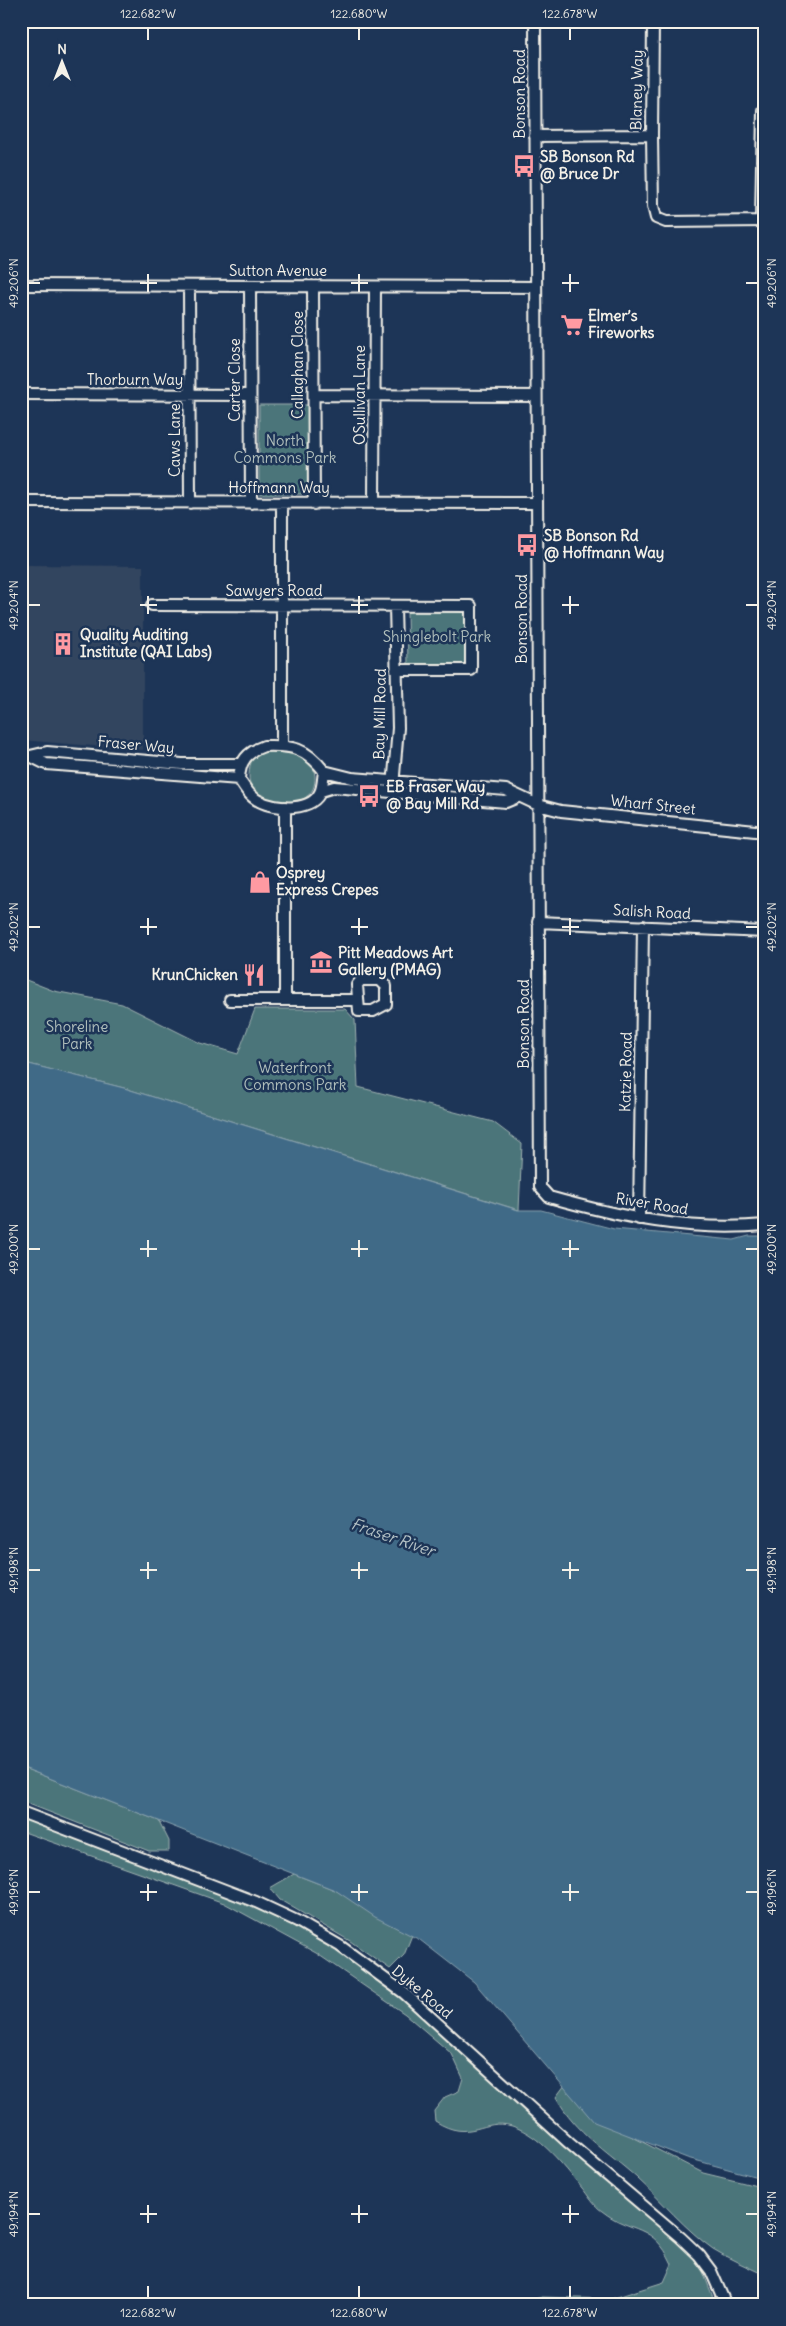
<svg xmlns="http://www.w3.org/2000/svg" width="786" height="2326" viewBox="0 0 786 2326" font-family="Delius,sans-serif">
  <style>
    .built { fill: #33455e }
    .green { fill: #4c757a; stroke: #a0b3b1 }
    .water { fill: #406b87; stroke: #88a1ae }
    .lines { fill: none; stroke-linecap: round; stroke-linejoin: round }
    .minor-casing { stroke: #f4f1e8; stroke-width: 14 }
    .minor { stroke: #1d3557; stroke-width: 10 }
    .ticks { fill: none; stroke: #f4f1e8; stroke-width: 2 }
    .labels { text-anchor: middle; stroke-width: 5; stroke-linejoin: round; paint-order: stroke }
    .street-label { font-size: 15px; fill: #f4f1e8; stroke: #1d3557 }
    .poi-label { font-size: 15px; font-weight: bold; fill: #f4f1e8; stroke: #1d3557; text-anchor: start }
    .park-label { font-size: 15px; fill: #b1bfbc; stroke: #1d3557 }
    .water-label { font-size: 16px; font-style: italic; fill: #b5c2c6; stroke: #1d3557 }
    .neatline { fill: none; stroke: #f4f1e8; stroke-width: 2 }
    .ticks-label { font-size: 12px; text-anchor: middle; fill: #f4f1e8 }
  </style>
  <rect width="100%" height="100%" fill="#1d3557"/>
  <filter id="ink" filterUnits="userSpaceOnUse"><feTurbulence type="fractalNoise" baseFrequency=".02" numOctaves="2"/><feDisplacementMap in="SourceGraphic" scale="10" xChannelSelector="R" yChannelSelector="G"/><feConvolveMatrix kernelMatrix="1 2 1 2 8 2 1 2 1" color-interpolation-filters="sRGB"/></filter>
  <g filter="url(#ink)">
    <path class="built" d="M21 565 143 566V750L21 740Z"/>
    <path class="green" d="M259 405H311V494H259Z
      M466 610 467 664 408 665 407 611Z
      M270 751 299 755 312 763C330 814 262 809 251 785 248 780 249 772 250 766 252 756 261 752 270 751Z
      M21 978 54 991 122 1004 200 1043 238 1054 255 1009H345L355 1020 358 1087 493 1122 522 1144 519 1210 124 1088 21 1062Z
      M21 1767 159 1821 169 1841V1851H149L21 1801Z
      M21 1817 260 1907 329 1943 417 2010 500 2087 689 2251 700 2264 716 2305H512L542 2297 611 2299 664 2282 672 2264C653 2222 631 2234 602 2211 594 2206 588 2195 582 2188 563 2165 540 2135 512 2126 483 2117 471 2144 435 2121L434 2111 445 2097 459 2091 463 2078 452 2054 405 2014 316 1953 224 1903 21 1831Z
      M294 1874 335 1890 412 1935 404 1955 390 1969 350 1941 280 1900 270 1888Z
      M565 2085 625 2133 703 2173 765 2188V2275C748 2267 729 2259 713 2249 686 2230 661 2200 637 2178 608 2152 576 2133 556 2097Z"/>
    <path class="water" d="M21 1062 124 1088 518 1210H541L614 1229 734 1240 749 1236H765V2179L687 2158 594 2122 474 1982 420 1940 375 1917 335 1890 21 1767Z"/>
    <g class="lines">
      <defs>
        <path id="minor" d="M535 21 540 1187 549 1197C620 1217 690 1232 765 1225
          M653 21 652 135 653 206 656 218 666 222 765 221
          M535 136 652 135
          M761 221 763 110H765
          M21 285 535 287
          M189 286 190 503
          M250 286 251 503
          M313 287 314 504
          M21 394 250 395
          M314 395 536 396
          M21 502 536 503
          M374 503 375 287
          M152 605 471 606V670H396
          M264 746C292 745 306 748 324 771 323 777 323 784 321 790 314 812 276 810 259 801 250 797 244 787 239 779 240 761 247 752 264 746Z
          M282 746V503
          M21 756H30L47 752 182 764H240
          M30 756 46 764 239 779
          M324 771 352 778 506 790 538 805 561 811 765 832
          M393 787 398 728 395 606
          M321 791 334 787 506 802 518 797
          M285 807V1000
          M538 922 765 932
          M361 980H380L386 986V1004L373 1011H359L357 985Z
          M230 1000H357
          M639 1219 643 926
          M21 1812 256 1902 297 1921 340 1946 404 1993 569 2143 680 2237 699 2255 711 2271 726 2305"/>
      </defs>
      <use href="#minor" class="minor-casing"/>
      <use href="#minor" class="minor"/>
    </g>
  </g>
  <path class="ticks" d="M148 28V40M359 28V40M570 28V40M148 274V292M359 274V292M570 274V292M28 283H40M140 283H157M351 283H368M562 283H579M746 283H758M148 596V614M359 596V614M570 596V614M28 605H40M140 605H157M351 605H368M562 605H579M746 605H758M148 918V935M359 918V935M570 918V935M28 927H40M140 927H157M351 927H368M562 927H579M746 927H758M148 1240V1257M359 1240V1257M570 1240V1257M28 1249H40M140 1249H157M351 1249H368M562 1249H579M746 1249H758M148 1562V1579M359 1562V1579M570 1562V1579M28 1570H40M140 1570H157M351 1570H368M562 1570H579M746 1570H758M148 1884V1901M359 1884V1901M570 1884V1901M28 1892H40M140 1892H157M351 1892H368M562 1892H579M746 1892H758M148 2205V2223M359 2205V2223M570 2205V2223M28 2214H40M140 2214H157M351 2214H368M562 2214H579M746 2214H758M148 2286V2298M359 2286V2298M570 2286V2298"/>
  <defs>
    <symbol id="bus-bare" viewBox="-9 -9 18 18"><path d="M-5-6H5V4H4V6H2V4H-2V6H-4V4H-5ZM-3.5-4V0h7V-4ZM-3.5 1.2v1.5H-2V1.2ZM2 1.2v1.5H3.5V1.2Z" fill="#ff9aa2" stroke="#1d3557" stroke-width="2.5" paint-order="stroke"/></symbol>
    <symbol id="supermarket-bare" viewBox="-9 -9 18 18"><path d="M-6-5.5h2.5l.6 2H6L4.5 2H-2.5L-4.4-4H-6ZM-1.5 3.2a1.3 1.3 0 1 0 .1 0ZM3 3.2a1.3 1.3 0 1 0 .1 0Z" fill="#ff9aa2" stroke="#1d3557" stroke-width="2.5" paint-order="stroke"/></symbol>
    <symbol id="building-bare" viewBox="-9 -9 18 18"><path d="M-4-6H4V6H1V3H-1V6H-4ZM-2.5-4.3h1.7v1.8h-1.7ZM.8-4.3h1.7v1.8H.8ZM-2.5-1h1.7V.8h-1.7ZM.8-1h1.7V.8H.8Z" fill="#ff9aa2" stroke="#1d3557" stroke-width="2.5" paint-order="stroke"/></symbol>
    <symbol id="shop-bare" viewBox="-9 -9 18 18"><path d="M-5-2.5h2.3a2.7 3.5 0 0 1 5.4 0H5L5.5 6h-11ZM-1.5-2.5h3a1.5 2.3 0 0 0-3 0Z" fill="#ff9aa2" stroke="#1d3557" stroke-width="2.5" paint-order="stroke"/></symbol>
    <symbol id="museum-bare" viewBox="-9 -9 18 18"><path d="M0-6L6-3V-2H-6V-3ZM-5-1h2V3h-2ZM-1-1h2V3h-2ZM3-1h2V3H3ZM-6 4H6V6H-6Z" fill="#ff9aa2" stroke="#1d3557" stroke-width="2.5" paint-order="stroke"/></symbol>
    <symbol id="restaurant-bare" viewBox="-9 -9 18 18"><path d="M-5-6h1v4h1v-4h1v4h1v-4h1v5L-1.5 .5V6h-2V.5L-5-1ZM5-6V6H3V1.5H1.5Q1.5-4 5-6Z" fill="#ff9aa2" stroke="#1d3557" stroke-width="2.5" paint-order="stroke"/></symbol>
  </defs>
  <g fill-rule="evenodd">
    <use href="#bus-bare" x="508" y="150" width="32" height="32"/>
    <use href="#supermarket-bare" x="556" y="309" width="32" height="32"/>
    <use href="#bus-bare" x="511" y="529" width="32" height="32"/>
    <use href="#building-bare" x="47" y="628" width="32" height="32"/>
    <use href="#bus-bare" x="353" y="780" width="32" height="32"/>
    <use href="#shop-bare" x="244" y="866" width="32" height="32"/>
    <use href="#museum-bare" x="305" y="946" width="32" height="32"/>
    <use href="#restaurant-bare" x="238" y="959" width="32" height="32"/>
  </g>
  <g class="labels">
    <g class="street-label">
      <text transform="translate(637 90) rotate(-89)" y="5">Blaney Way</text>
      <text transform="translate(520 94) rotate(-90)" y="5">Bonson Road</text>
      <text x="278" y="276">Sutton Avenue</text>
      <text transform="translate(298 365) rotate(-90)" y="5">Callaghan Close</text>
      <text x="135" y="385">Thorburn Way</text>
      <text transform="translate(235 380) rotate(-90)" y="5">Carter Close</text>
      <text transform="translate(360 395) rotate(-90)" y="5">OSullivan Lane</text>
      <text transform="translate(175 440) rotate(-90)" y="5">Caws Lane</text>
      <text x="279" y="493">Hoffmann Way</text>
      <text x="274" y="596">Sawyers Road</text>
      <text transform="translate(522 619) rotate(-90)" y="5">Bonson Road</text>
      <text transform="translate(380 714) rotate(-89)" y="5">Bay Mill Road</text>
      <text transform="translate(136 745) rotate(5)" y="5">Fraser Way</text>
      <text transform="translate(653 805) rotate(6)" y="5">Wharf Street</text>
      <text transform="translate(652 912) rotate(3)" y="5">Salish Road</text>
      <text transform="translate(524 1024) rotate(-90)" y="5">Bonson Road</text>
      <text transform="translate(626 1072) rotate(-89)" y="5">Katzie Road</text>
      <text transform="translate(652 1204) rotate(9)" y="5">River Road</text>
      <text transform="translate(422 1992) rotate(40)" y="5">Dyke Road</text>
    </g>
    <g class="poi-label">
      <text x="540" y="162">SB Bonson Rd<tspan x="540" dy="17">@ Bruce Dr</tspan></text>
      <text x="588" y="321">Elmer’s<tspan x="588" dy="17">Fireworks</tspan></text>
      <text x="544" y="541">SB Bonson Rd<tspan x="544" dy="17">@ Hoffmann Way</tspan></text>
      <text x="80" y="640">Quality Auditing<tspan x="80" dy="17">Institute (QAI Labs)</tspan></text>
      <text x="386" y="792">EB Fraser Way<tspan x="386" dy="17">@ Bay Mill Rd</tspan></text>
      <text x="276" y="878">Osprey<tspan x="276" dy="17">Express Crepes</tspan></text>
      <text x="338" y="958">Pitt Meadows Art<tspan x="338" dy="17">Gallery (PMAG)</tspan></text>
      <text x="238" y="980" text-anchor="end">KrunChicken</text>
    </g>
    <g class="park-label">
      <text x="285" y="446">North<tspan x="285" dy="17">Commons Park</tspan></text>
      <text x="437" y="642">Shinglebolt Park</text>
      <text x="77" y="1032">Shoreline<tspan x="77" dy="17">Park</tspan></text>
      <text x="295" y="1073">Waterfront<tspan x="295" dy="17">Commons Park</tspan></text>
    </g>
    <g class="water-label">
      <text transform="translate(393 1537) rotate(19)" y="6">Fraser River</text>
    </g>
  </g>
  <rect width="786" height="2326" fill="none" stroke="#1d3557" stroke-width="55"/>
  <g transform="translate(62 62)" stroke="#1d3557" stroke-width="4" paint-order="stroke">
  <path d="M0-4L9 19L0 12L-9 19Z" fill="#f4f1e8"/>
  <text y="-8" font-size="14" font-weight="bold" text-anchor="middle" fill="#f4f1e8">N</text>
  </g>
  <rect x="28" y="28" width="730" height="2270" class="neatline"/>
  <g class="ticks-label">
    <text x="148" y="18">122.682°W</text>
    <text x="359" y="18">122.680°W</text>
    <text x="570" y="18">122.678°W</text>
    <text transform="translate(14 283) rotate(-90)" y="4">49.206°N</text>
    <text transform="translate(772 283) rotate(-90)" y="4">49.206°N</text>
    <text transform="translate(14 605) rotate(-90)" y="4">49.204°N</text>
    <text transform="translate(772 605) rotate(-90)" y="4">49.204°N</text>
    <text transform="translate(14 927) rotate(-90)" y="4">49.202°N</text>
    <text transform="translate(772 927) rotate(-90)" y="4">49.202°N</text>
    <text transform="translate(14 1249) rotate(-90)" y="4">49.200°N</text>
    <text transform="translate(772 1249) rotate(-90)" y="4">49.200°N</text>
    <text transform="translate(14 1570) rotate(-90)" y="4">49.198°N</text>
    <text transform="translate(772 1570) rotate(-90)" y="4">49.198°N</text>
    <text transform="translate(14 1892) rotate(-90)" y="4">49.196°N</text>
    <text transform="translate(772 1892) rotate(-90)" y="4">49.196°N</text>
    <text transform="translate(14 2214) rotate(-90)" y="4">49.194°N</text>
    <text transform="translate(772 2214) rotate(-90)" y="4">49.194°N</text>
    <text x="148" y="2317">122.682°W</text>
    <text x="359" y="2317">122.680°W</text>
    <text x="570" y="2317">122.678°W</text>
  </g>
</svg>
